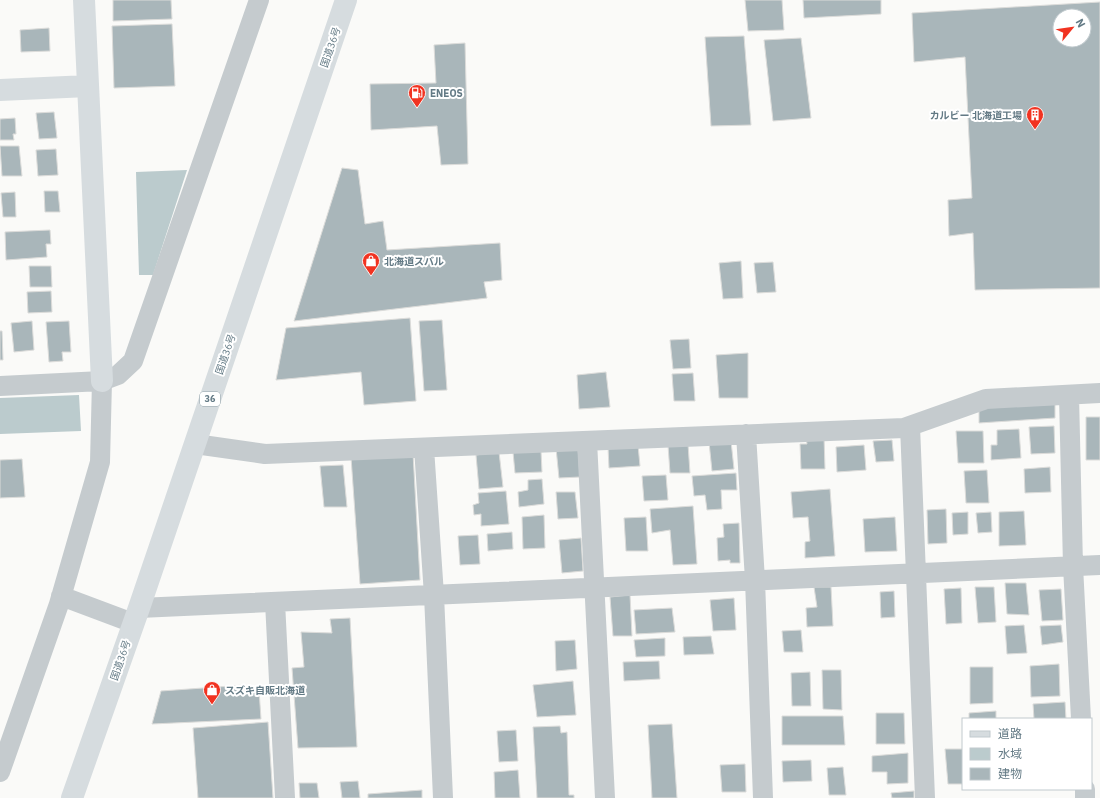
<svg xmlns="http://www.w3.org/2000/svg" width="1100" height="798" viewBox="0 0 1100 798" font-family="'IBM Plex Sans','Noto Sans JP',sans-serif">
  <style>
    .water { fill: #bbcbcd }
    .building { fill: #a9b6ba; stroke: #dcdcda; fill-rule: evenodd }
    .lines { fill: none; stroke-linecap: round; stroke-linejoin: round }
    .street { stroke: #c5cbce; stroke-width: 20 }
    .secondary { stroke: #d6dcdf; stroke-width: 22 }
    .highway { stroke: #d6dcdf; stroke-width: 22 }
    .labels { text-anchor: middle; stroke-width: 4; stroke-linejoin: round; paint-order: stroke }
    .shield { fill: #fff; stroke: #92a2aa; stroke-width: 1 }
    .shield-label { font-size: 9px; font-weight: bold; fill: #637a85 }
    .street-label { font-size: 10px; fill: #637a85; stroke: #fff }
    .poi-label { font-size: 10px; font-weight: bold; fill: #637a85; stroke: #fff; text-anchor: start }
  </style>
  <rect width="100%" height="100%" fill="#fafaf8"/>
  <path class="water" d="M187 170 153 275H139L136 172Z
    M79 395 81 431 0 434V398Z"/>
  <path class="building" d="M113 0H171L172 19 113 21Z
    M745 0H782L784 30 748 31Z
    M803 0H881V14L804 18Z
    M1100 2V288L975 290 973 233 949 236 948 200 972 198 965 57 914 62 912 13ZM1060 16H1084V40H1060Z
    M172 24 175 86 114 88 112 26Z
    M49 28 50 51 21 52 20 30Z
    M744 36 751 125 711 126 705 37Z
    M801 38 811 118 773 121 764 40Z
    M465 43 468 164 441 165 437 126 371 130 370 84 436 83 434 45Z
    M54 112 57 138 39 139 36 113Z
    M15 118 16 134H13L14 140H0V119Z
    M0 146H19L22 176H2Z
    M56 149 58 175 38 176 36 150Z
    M342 168 358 170 365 224 383 221 387 250 500 243 502 280 484 282 487 298 294 321Z
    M44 191H58L60 212H45Z
    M15 192 16 217H3L1 193Z
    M50 230 51 244H46L47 257 6 260 5 232Z
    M741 261 743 298 723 299 719 263Z
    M773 262 776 292 757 293 754 263Z
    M29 266H51L52 287H30Z
    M51 291 52 312 28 313 27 292Z
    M410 318 416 401 364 405 361 372 276 380 286 328Z
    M442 320 447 390 424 391 419 321Z
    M32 321 34 350 14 352 11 323Z
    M69 321 71 352H62L63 361 49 362 46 322Z
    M0 331H2L3 360H0Z
    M689 339 691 368 673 369 670 340Z
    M748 353V398H719L716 355Z
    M606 372 610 407 579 409 577 375Z
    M693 373 695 401H674L672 374Z
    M1055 402V418L979 423V408Z
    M1086 417H1100V460H1086Z
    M1054 426 1055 453 1031 454 1029 427Z
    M1019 429 1021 458 991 460V445H997V430Z
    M956 431H983L984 463H958Z
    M824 437 825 469H801L800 444H807L806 438Z
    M892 440 894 461 876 462 873 441Z
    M731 441 734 469 712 471 709 442Z
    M688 444 690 473H670L668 445Z
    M638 445 640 466 609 468 608 447Z
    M864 445 866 470 837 472 836 447Z
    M578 447 580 477 559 478 556 448Z
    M541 451 542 472 515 473 513 452Z
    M499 452 503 487 479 489 476 455Z
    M413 453 420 580 360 584 351 457Z
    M22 459 25 497 0 498V460Z
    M343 465 347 507H324L320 466Z
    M1050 467 1051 492 1025 493 1024 469Z
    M987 470 989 503H966L964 471Z
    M736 473 737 490H721L722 509 707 510 705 495 694 496 692 476Z
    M666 475 668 500 644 501 642 476Z
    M542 479 544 504 519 507 518 492 528 490V480Z
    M830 489 835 556 805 558V542L810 541 808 517 793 518 791 492Z
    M506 491 509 524 481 526V514L474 515 473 505 479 503 478 493Z
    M556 492H575L578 518 558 519Z
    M693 506 697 564 673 565 670 530 652 533 650 509Z
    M946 509 947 543 928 544 927 510Z
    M1024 511 1026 545 999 546V512Z
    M968 512V534L953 535 952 513Z
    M991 512 992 532 978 533 976 513Z
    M544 515 545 548 523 549 522 517Z
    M646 517 648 551H626L624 518Z
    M895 517 897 551 865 552 863 519Z
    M739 523 740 563H730V560L718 561 717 538 724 537 723 524Z
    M512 532 513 549 488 551 487 534Z
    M478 535 480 564 460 565 458 536Z
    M581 538 583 571 562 573 559 540Z
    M1005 583H1026L1029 615 1007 614Z
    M814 587H831L833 626 807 627 806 608 817 607Z
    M975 587H994L996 622 978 623Z
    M961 588 962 623 946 624 944 589Z
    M1061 589 1063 620 1042 621 1039 590Z
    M894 591 895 617 881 618 880 592Z
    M630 595 632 636H613L610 597Z
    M734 598 736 630 713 631 710 600Z
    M672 608 675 632 636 634 634 610Z
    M350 618 357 747 298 748 292 668 304 667 301 632 332 633 330 619Z
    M1024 625 1027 653 1007 654 1005 626Z
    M1061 625 1063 642 1042 645 1040 626Z
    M801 630 803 652H784L782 631Z
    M711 636 714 654 684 655 683 637Z
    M665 638V656L636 657 634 640Z
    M575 640 577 669 556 671 555 641Z
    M659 661 660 679 624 681 623 662Z
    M1059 664 1060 696 1031 697 1030 666Z
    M970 667H993V703L970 704Z
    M822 670H841L842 710 823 709Z
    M810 672 811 706H792L791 673Z
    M573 681 576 715 537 717 533 685Z
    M245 685 247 690H259L261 719 152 724 161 691Z
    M1065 702 1066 719H1034L1033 704Z
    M996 711V719H969V713Z
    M876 713H904L905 744H876Z
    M782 716H843L845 745H782Z
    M268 722 273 798H198L193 728Z
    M672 724 677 798H652L648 725Z
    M560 726 561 733 567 732 569 795H574V798H537L533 727Z
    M516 730 518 761 499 762 497 731Z
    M945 749H963V784H948Z
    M908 753V783L887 784V772H872V756Z
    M811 760 812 781 783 782 782 761Z
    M745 764 746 792H722L720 765Z
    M843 767 846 795H829L827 768Z
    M518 770 520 798H495L494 772Z
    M358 781 360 798H342L340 782Z
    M299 783H317L319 798H300Z
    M422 790V798H368V794Z
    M914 791V798H892L891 793Z"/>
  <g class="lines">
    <path class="street" d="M0 386 102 381 118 375 133 361 259 0
      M1069 395 1073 566 1081 719
      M910 426 925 798
      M746 434 755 580 763 798
      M587 441 605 798
      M195 444 265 454 904 428 986 399 1100 393
      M424 448 434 595 443 798
      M61 596 133 623
      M275 602 285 798
      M139 608 1100 565
      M0 772 59 604 100 462 102 381
      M1085 789V798"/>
    <path class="secondary" d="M84 0 102 381
      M0 90 88 86"/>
    <path class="highway" d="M72 798 139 608 346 0"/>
  </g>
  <defs>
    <symbol id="fuel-pin" viewBox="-11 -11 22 30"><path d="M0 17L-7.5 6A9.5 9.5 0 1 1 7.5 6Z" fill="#f13321" stroke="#fff"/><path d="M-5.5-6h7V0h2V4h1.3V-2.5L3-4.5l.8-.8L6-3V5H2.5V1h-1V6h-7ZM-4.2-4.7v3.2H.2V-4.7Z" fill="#fff"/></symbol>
    <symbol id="building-pin" viewBox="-11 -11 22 30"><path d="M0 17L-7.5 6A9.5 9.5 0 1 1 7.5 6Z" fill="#f13321" stroke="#fff"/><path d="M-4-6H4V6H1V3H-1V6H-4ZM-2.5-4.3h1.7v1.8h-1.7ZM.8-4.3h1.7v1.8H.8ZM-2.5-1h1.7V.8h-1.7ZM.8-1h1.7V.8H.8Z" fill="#fff"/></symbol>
    <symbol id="shop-pin" viewBox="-11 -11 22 30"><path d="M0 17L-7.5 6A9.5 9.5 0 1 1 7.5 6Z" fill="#f13321" stroke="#fff"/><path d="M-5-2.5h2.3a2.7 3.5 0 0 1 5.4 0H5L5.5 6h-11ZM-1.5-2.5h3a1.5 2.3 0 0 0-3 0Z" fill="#fff"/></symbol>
  </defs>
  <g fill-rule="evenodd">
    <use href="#fuel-pin" x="407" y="83" width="20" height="27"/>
    <use href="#building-pin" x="1025" y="105" width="20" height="27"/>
    <use href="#shop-pin" x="361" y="251" width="20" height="27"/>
    <use href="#shop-pin" x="202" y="680" width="20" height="27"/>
  </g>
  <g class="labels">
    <rect class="shield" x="200" y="392" width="20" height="14" rx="3"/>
    <g class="shield-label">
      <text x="210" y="402">36</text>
    </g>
    <g class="street-label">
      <text transform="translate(330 47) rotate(-71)" y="4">国道36号</text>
      <text transform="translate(225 354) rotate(-71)" y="4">国道36号</text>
      <text transform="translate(120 660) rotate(-71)" y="4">国道36号</text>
    </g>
    <g class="poi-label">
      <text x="430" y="97">ENEOS</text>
      <text x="1022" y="119" text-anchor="end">カルビー 北海道工場</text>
      <text x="384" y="265">北海道スバル</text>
      <text x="225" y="694">スズキ自販北海道</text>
    </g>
  </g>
  <rect x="962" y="718" width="130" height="72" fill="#ffffff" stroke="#c1cace"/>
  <rect x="970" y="731" width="20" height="6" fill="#d6dcdf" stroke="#c1cace"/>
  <text x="998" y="738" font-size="12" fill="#637a85">道路</text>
  <rect x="970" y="748" width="20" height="12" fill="#bbcbcd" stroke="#c1cace"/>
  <text x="998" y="758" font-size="12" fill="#637a85">水域</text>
  <rect x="970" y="768" width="20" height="12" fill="#a9b6ba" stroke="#c1cace"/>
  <text x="998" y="778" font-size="12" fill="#637a85">建物</text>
  <g transform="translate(1072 28) rotate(61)"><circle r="19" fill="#ffffff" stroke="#c1cace"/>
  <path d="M0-3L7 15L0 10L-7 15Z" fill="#f13321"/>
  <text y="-6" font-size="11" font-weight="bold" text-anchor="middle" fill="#637a85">N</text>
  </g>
</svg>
